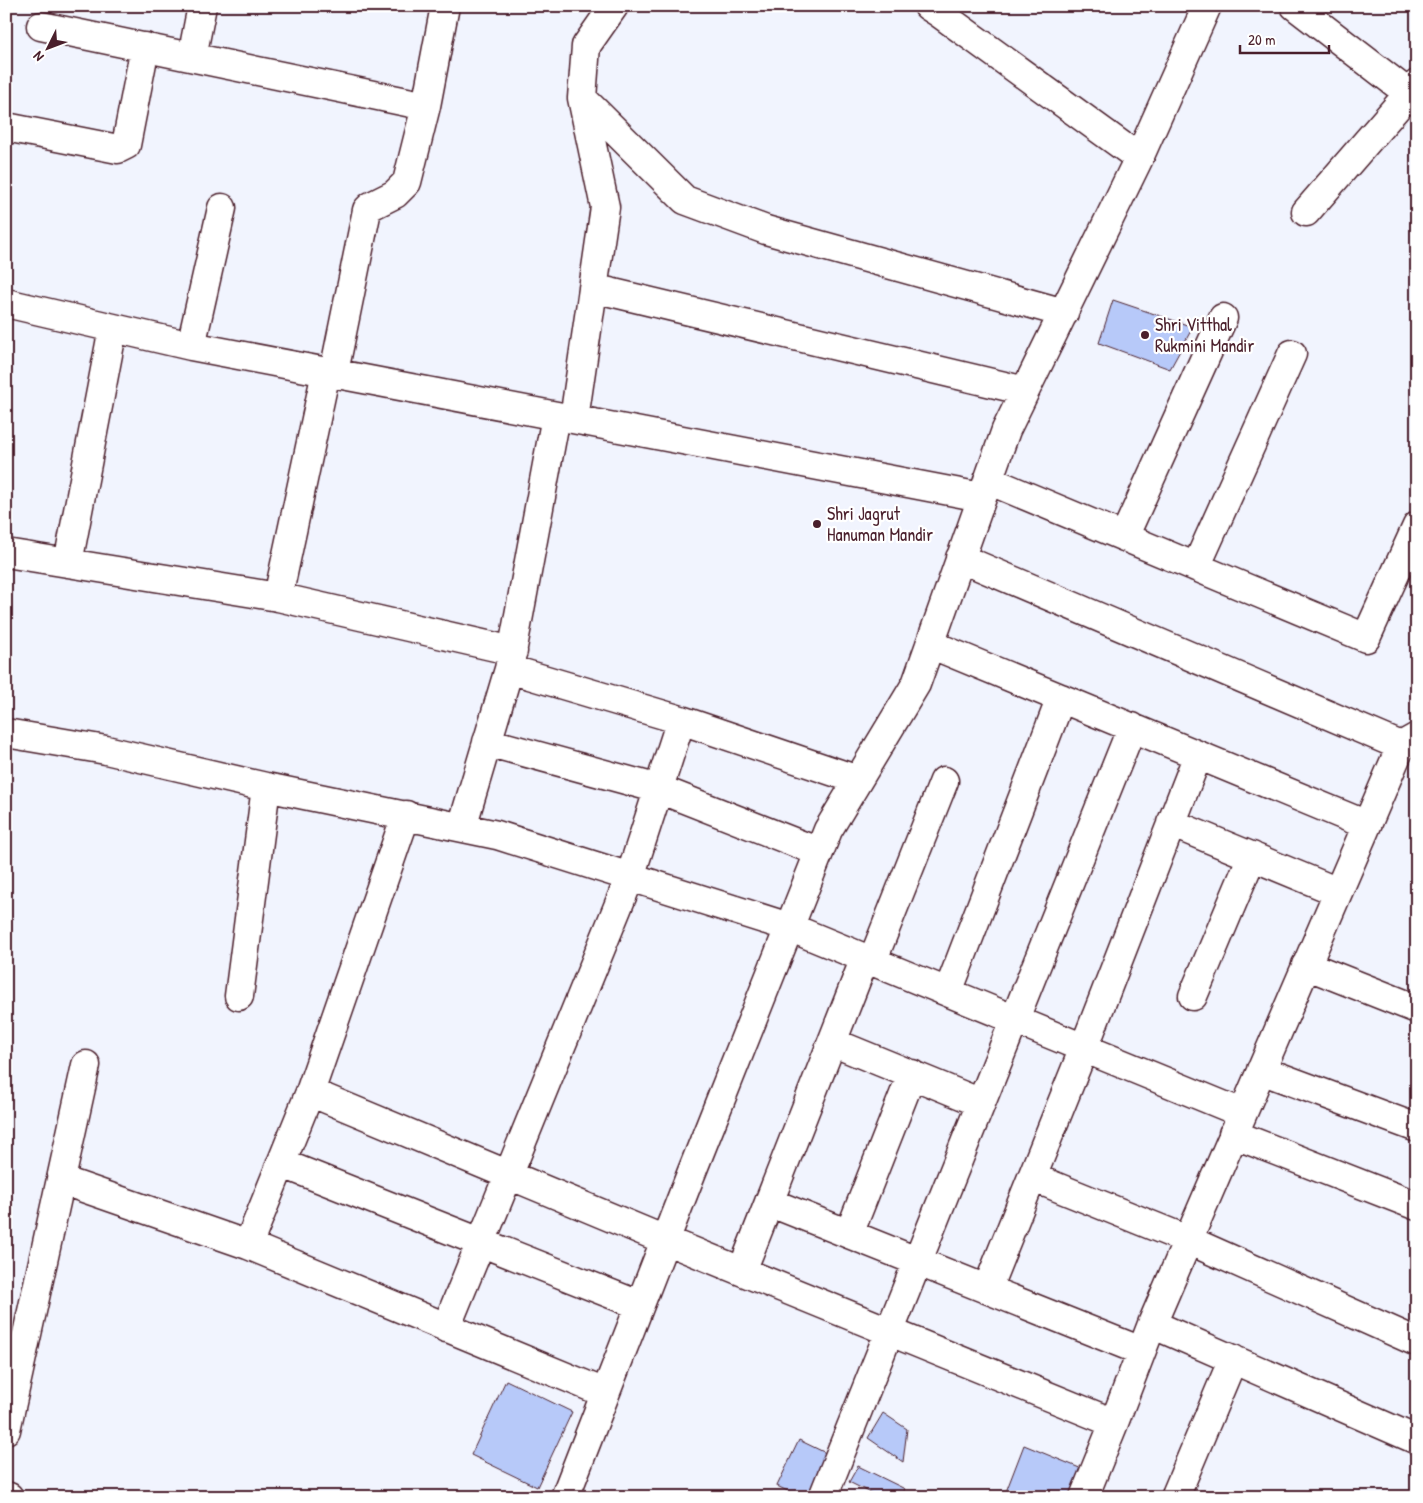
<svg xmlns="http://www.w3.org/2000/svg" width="1423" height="1503" viewBox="0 0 1423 1503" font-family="'Patrick Hand',sans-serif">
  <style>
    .building { fill: #b7c9f9; stroke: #4a1f2b }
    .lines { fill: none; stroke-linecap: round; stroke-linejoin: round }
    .minor-casing { stroke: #4a1f2b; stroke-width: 31 }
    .minor { stroke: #fff; stroke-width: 28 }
    .poi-dot { fill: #4a1f2b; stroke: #fff; stroke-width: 2 }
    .labels { text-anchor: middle; stroke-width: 4.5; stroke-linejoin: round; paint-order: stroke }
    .poi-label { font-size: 18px; fill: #4a1f2b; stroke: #fff; text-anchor: start }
  </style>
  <rect width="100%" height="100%" fill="#f1f4fe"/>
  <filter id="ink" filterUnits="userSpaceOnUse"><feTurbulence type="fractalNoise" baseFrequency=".02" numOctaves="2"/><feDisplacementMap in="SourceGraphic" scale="10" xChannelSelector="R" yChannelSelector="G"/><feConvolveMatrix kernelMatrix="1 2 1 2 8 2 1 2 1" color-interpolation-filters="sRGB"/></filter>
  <g filter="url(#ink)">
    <path class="building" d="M1113 300 1193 327 1170 369 1099 343Z
      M506 1380 572 1412 537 1487 471 1455Z
      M883 1413 907 1429 903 1462 868 1438Z
      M799 1440 830 1455 810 1497H800L777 1486Z
      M1024 1445 1082 1469 1071 1497H1004Z
      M858 1466 905 1489 901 1497H872L873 1494 849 1482Z"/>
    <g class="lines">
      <defs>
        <path id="minor" d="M614 6 586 46 582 98 685 200 766 230 1064 313
          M928 6 939 13 1139 158
          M1295 6 1408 93 1417 101
          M41 26 426 106
          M192 57 202 6
          M6 127 118 149 126 145 145 47
          M1306 212 1417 84
          M593 288 1025 391
          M6 303 191 346 981 497
          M191 346 222 208
          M334 372 367 210 371 206 395 194 407 182 426 106 445 6
          M574 419 605 207 582 98
          M988 480 1366 638 1417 526
          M1124 537 1223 318
          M6 553 278 597 513 651
          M960 558 1401 746
          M68 563 113 328
          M1196 567 1292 354
          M278 597 326 372
          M930 644 1367 825
          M509 669 681 720 858 780
          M6 733 106 750 266 787 497 835 789 927 1242 1113
          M487 742 659 789 819 852
          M1171 823 1338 892
          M462 827 509 669 556 416
          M872 962 944 781
          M1306 965 1417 1009
          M948 992 1061 698
          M239 996 266 787
          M1193 996 1252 856
          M832 1042 981 1103
          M1261 1070 1417 1128
          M310 1092 665 1240 1114 1423
          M1233 1134 1417 1206
          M281 1163 639 1305
          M1032 1177 1188 1240 1417 1342
          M61 1180 248 1245 605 1393
          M769 1202 1141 1351
          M849 1234 912 1074
          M248 1245 310 1092 406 815
          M742 1271 865 958
          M987 1289 1084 1048 1198 755
          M1152 1324 1417 1440
          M446 1328 630 877 681 720
          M6 1430 86 1065
          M6 1496 9 1497
          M565 1497 691 1174 828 830 916 684 1006 430 1139 158 1207 6
          M823 1497 1132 727
          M1084 1497 1114 1423 1152 1324 1401 746 1417 737
          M1175 1497 1233 1359"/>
      </defs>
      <use href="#minor" class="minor-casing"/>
      <use href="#minor" class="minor"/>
    </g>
  </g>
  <g class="poi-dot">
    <circle cx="1145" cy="335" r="5"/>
    <circle cx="817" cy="524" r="5"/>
  </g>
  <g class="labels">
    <g class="poi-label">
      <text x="1155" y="331">Shri Vitthal<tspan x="1155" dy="21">Rukmini Mandir</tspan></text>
      <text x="827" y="520">Shri Jagrut<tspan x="827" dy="21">Hanuman Mandir</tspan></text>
    </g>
  </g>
  <rect width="1423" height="1503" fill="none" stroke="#fff" stroke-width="25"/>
  <rect x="12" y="12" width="1398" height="1478" fill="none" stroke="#4a1f2b" stroke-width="2" filter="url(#ink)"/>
  <g transform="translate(48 48) rotate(228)" stroke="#ffffff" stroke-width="4" paint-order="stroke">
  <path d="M0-4L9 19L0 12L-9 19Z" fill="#4a1f2b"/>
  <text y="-8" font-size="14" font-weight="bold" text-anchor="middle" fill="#4a1f2b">N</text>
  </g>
  <path d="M1240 45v8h89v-8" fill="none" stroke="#4a1f2b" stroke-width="2.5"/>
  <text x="1248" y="45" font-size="15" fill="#4a1f2b" stroke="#ffffff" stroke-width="4" paint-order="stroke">20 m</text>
</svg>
